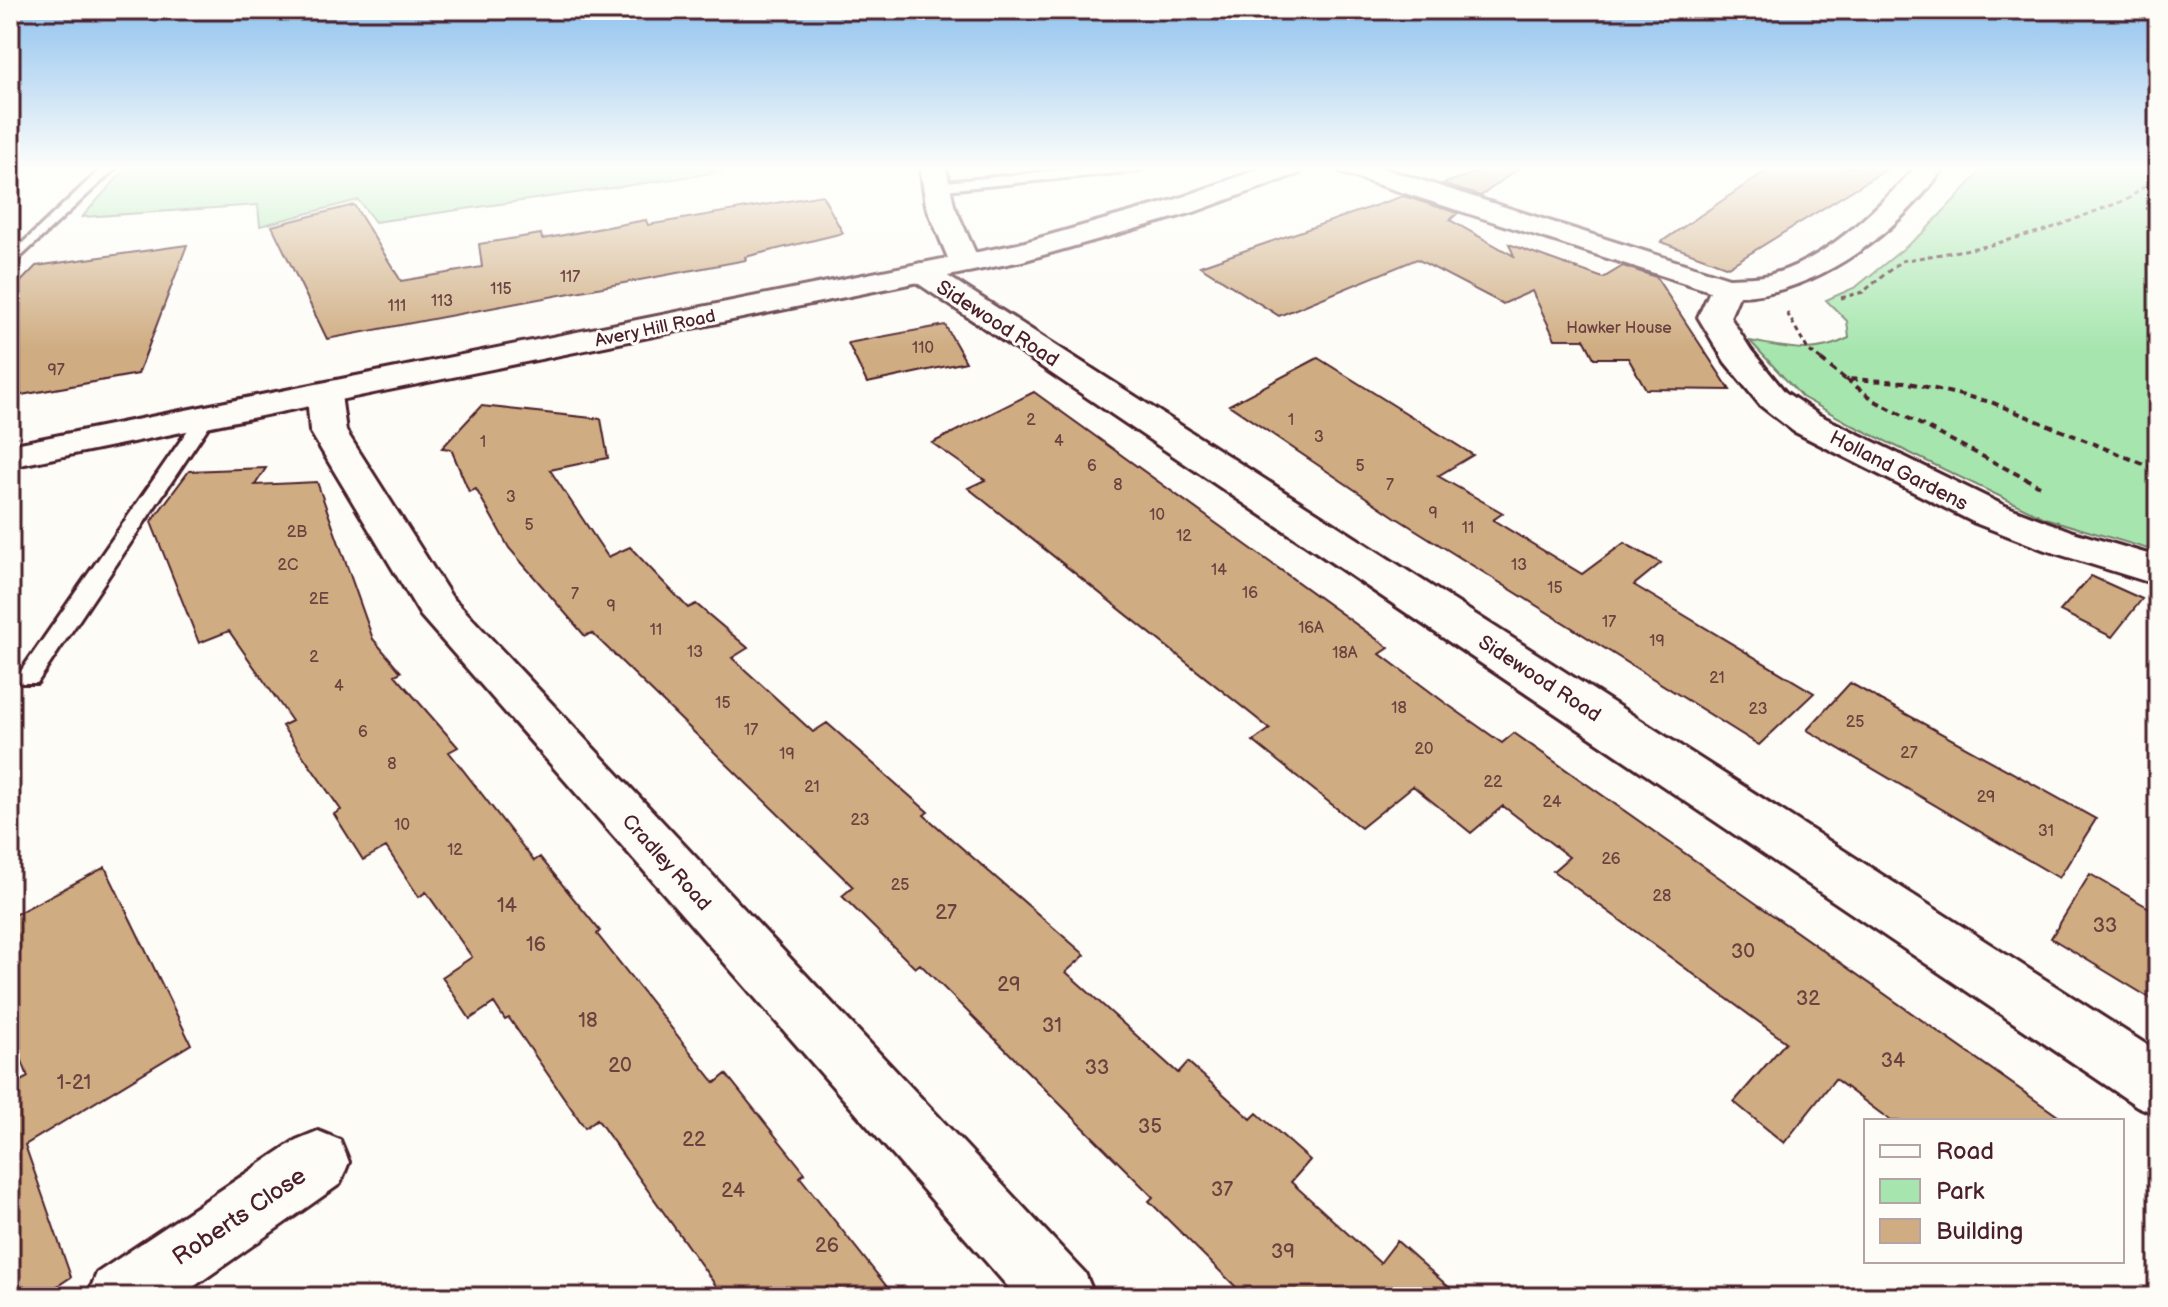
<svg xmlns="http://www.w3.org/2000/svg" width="2168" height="1307" viewBox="0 0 2168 1307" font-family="'Balsamiq Sans',sans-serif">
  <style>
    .green { fill: #a6e6ae; stroke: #78826c; stroke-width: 2 }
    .building { fill: #cfac81; stroke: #4a1f2b; stroke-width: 2 }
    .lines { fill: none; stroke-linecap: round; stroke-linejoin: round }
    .lane-casing { stroke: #4a1f2b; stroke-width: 6 }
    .street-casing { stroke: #4a1f2b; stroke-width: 6 }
    .secondary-casing { stroke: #4a1f2b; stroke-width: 6 }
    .path-far1 { stroke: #4a1f2b; stroke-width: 3; stroke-dasharray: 5 4; stroke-linecap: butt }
    .path { stroke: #4a1f2b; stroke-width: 4; stroke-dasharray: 7 5; stroke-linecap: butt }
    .lane { fill: #fdfcf7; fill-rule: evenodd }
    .street { fill: #fdfcf7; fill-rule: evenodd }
    .secondary { fill: #fdfcf7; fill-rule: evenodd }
    .labels { text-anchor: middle; stroke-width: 6; stroke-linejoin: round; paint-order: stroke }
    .number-label { font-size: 16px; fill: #6b4240 }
    .far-street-label { font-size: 18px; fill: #4a1f2b; stroke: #fdfcf7 }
    .street-label { font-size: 20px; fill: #4a1f2b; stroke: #fdfcf7 }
    .near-number-label { font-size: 20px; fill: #6b4240 }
    .near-street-label { font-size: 24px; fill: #4a1f2b; stroke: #fdfcf7 }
  </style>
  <rect width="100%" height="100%" fill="#fdfcf7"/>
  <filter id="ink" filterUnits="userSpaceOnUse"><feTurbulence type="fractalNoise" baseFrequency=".0125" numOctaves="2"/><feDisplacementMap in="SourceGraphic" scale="16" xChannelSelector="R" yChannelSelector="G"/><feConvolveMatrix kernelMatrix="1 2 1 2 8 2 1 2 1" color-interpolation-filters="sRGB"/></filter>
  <g filter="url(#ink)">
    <path class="green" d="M127 167H720L722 172 375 222 358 200 260 226 258 205 82 217Z
      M1985 167H2158V552L2045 518 1854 426 1802 397 1750 341C1789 348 1812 356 1849 338L1847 321 1826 300 1856 287 1924 232Z"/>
    <path class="building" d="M1494 167H1520L1481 196 1442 184Z
      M1772 167H1890L1728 267 1661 242Z
      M822 195 843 233 745 257 746 260 327 339 272 226 354 205 401 281 482 267 479 244 541 234 542 239 646 220 648 225Z
      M1403 196 1458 213 1450 220 1514 256 1509 244 1603 278 1623 266 1656 277 1730 390 1646 389 1628 358H1594L1584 339H1555L1532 291 1503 304 1417 259 1279 316 1200 266Z
      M187 245 138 374 10 397V293L36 266Z
      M945 325 966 362 867 383 848 343Z
      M1318 358 1473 455 1438 476 1503 513 1493 520 1582 574 1624 543 1661 563 1634 585 1814 693 1759 745 1395 517 1229 405Z
      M1034 392 1389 648 1380 654 1444 702 1502 743 1514 733 2065 1121H1891L1835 1079 1784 1143 1734 1102 1786 1042 1553 871 1569 857 1503 806 1471 833 1413 786 1361 828 1253 741 1270 729 968 488 985 480 932 443Z
      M481 406 601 419 608 458 550 470 608 557 630 547 688 608 696 604 748 648 732 658 813 732 827 723 928 812 924 815 1085 955 1066 972 1178 1073 1188 1062 1251 1119 1257 1113 1310 1160 1291 1182 1380 1263 1397 1241 1460 1297H1246L1149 1201 1153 1197 920 964 915 968 842 896 853 887 592 633 585 636 509 548 476 489 469 492 451 449 442 448Z
      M266 468 255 485 317 482 373 639 401 672 395 675 458 747 449 752 534 861 540 857 600 931 597 934 715 1083 726 1074 805 1173 800 1177 895 1297H724L597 1119 585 1128 509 1018 505 1020 494 1003 470 1019 442 977 472 957 426 892 419 897 386 847 363 860 334 814 341 810 282 726 292 721 229 631 199 643 151 522 189 471Z
      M2091 576 2142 599 2112 637 2060 611Z
      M1850 683 2096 819 2059 878 1807 730Z
      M105 867 191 1044 25 1145 71 1277 41 1297H10V1087L28 1077 10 1028V917Z
      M2090 874 2158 913V1003L2051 938Z"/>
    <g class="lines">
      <defs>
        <path id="lane" d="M103 167H117L10 267V255Z
          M1094 167H1144L1138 171 934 191 927 187 934 183Z
          M205 413 214 418 37 683H21L18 677 21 671 199 414Z"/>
        <path id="street" d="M920 167H946L954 205 980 263 976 269H954L950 263 926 205Z
          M1338 167H1379L1729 278C1743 277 1759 278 1772 274 1828 259 1877 208 1916 167H1944C1901 230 1817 294 1739 296L1730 317 1751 350 1785 392 1819 415 2003 505 2073 532 2158 557V585L2045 550 1975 523 1793 431 1761 406 1725 362 1698 317 1710 291 1342 173Z
          M921 263 932 266 2158 1052V1115L2137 1106 910 278 906 272 910 266Z
          M324 385 336 388 341 395 346 431 451 596 1085 1273 1095 1297H1017L421 616 310 431 307 395 312 388Z
          M318 1131 340 1140 349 1162 340 1184 179 1297H87L97 1273 296 1140Z"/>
        <path id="secondary" d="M1265 167H1304L1300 173 1194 212 1022 261 10 467V445L1018 244 1174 200Z"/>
      </defs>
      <use href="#lane" class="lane-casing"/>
      <use href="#street" class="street-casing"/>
      <use href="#secondary" class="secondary-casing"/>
      <path class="path-far1" d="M1841 298 1863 292 1901 261 1987 246 2049 229 2128 199 2158 176
        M1787 313 1808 350 1824 362"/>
      <path class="path" d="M1821 360 1845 379 1905 382 1991 402 2158 470
        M1846 379 1877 402 2040 486"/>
      <use href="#lane" class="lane"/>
      <use href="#street" class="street"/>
      <use href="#secondary" class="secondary"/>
    </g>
  </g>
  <linearGradient id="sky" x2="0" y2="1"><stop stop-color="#8fc2ee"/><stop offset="0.48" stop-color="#fefefb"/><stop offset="1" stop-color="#fefefb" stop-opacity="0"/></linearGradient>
  <rect width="2168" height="350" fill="url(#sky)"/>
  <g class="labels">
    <g class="number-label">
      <text x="570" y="282">117</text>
      <text x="501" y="294">115</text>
      <text x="442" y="306">113</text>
      <text x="397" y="311">111</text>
      <text x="1619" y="333">Hawker House</text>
      <text x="923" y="353">110</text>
      <text x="56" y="375">97</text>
      <text x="1031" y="425">2</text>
      <text x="1291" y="425">1</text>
      <text x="1319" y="442">3</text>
      <text x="1059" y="446">4</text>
      <text x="483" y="447">1</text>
      <text x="1092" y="471">6</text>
      <text x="1360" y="471">5</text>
      <text x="1118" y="490">8</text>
      <text x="1390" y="490">7</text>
      <text x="511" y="502">3</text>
      <text x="1433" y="518">9</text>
      <text x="1157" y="520">10</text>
      <text x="529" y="530">5</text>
      <text x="1468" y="533">11</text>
      <text x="297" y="537">2B</text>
      <text x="1184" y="541">12</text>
      <text x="288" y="570">2C</text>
      <text x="1519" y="570">13</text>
      <text x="1219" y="575">14</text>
      <text x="1555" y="593">15</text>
      <text x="1250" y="598">16</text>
      <text x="575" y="599">7</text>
      <text x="319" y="604">2E</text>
      <text x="611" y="611">9</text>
      <text x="1609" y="627">17</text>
      <text x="1311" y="633">16A</text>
      <text x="656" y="635">11</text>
      <text x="1657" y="646">19</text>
      <text x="695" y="657">13</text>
      <text x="1345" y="658">18A</text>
      <text x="314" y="662">2</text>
      <text x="1717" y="683">21</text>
      <text x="339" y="691">4</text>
      <text x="723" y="708">15</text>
      <text x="1399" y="713">18</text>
      <text x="1758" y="714">23</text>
      <text x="1855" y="727">25</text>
      <text x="751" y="735">17</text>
      <text x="363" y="737">6</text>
      <text x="1424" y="754">20</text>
      <text x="1909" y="758">27</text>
      <text x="787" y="759">19</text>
      <text x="392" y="769">8</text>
      <text x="1493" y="787">22</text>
      <text x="812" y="792">21</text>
      <text x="1986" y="802">29</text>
      <text x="1552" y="807">24</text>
      <text x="860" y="825">23</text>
      <text x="402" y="830">10</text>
      <text x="2046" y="836">31</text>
      <text x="455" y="855">12</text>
      <text x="1611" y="864">26</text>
      <text x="900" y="890">25</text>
      <text x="1662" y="901">28</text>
    </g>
    <g class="far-street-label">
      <text transform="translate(655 328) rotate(-12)" y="6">Avery Hill Road</text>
    </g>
    <g class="street-label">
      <text transform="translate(998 323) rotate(33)" y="7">Sidewood Road</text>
      <text transform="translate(1899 470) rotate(27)" y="7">Holland Gardens</text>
      <text transform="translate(1540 678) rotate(33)" y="7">Sidewood Road</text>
      <text transform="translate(667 862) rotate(48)" y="7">Cradley Road</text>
    </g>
    <g class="near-number-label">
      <text x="507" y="912">14</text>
      <text x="946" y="919">27</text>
      <text x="2105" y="932">33</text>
      <text x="536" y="951">16</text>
      <text x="1743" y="958">30</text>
      <text x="1009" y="991">29</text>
      <text x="1808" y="1005">32</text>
      <text x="588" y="1027">18</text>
      <text x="1052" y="1032">31</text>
      <text x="1893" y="1067">34</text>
      <text x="620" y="1072">20</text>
      <text x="1097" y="1074">33</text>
      <text x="74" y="1089">1-21</text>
      <text x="1150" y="1133">35</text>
      <text x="694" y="1146">22</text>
      <text x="1222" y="1196">37</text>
      <text x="733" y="1197">24</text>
      <text x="827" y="1252">26</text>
      <text x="1283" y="1258">39</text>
    </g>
    <g class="near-street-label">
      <text transform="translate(239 1216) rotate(-34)" y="8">Roberts Close</text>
    </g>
  </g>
  <rect width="2168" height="1307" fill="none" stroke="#fdfcf7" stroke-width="40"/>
  <rect x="20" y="20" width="2128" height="1267" fill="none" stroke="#4a1f2b" stroke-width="3" filter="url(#ink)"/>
  <rect x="1864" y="1119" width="260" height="144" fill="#fdfcf7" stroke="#b5a4a5" stroke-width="2"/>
  <rect x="1880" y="1145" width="40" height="12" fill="#fdfcf7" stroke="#b5a4a5" stroke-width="2"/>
  <text x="1936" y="1159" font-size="24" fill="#4a1f2b">Road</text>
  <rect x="1880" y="1179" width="40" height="24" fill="#a6e6ae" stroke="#b5a4a5" stroke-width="2"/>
  <text x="1936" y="1199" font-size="24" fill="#4a1f2b">Park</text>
  <rect x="1880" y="1219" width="40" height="24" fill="#cfac81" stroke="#b5a4a5" stroke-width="2"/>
  <text x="1936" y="1239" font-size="24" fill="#4a1f2b">Building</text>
</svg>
